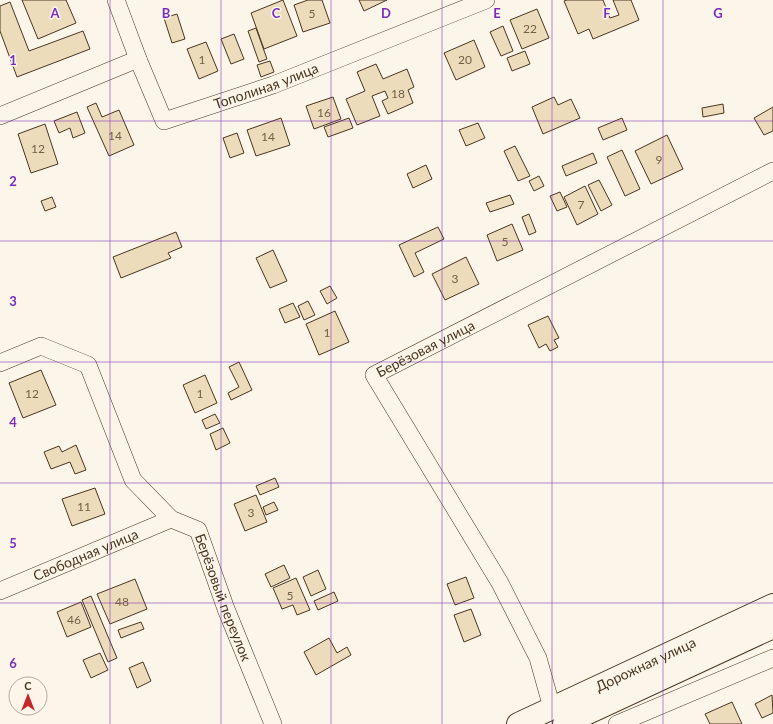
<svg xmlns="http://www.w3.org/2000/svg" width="773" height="724" viewBox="0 0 773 724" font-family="Lato,sans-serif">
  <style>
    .building { fill: #ecdcbc; stroke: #4a3520 }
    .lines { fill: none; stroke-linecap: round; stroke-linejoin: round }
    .minor-casing { stroke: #4a3520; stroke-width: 18 }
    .major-casing { stroke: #4a3520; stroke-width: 24 }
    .minor { stroke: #fbf6e9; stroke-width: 17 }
    .major { stroke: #fbf6e9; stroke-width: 22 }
    .grid { fill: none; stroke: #7b2cbf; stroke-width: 1; stroke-opacity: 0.55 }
    .labels { text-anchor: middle; stroke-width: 3; stroke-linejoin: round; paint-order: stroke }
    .number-label { font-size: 12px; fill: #725f47 }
    .street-label { font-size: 14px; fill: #4a3520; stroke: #fbf6e9 }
    .grid-label { font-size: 13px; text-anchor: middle; font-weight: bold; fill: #7b2cbf; stroke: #fbf6e9; stroke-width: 3; stroke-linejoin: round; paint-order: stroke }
  </style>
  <rect width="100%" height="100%" fill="#fbf6e9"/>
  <path class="building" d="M22 0H66L76 23 38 39Z
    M283 0 297 36 264 49 251 13Z
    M308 0H322L330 23 303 32 294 5Z
    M359 0H387L364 11Z
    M567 0H603L610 18 619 15 613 0H631L639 20 593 39 589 29 578 34 564 1Z
    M10 2 29 51 83 31 90 49 17 77 0 31V6Z
    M537 9 549 38 522 49 510 20Z
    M177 14 185 39 172 43 164 18Z
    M503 26 513 51 501 56 490 32Z
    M256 28 267 59 259 62 248 31Z
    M234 34 244 59 231 64 221 39Z
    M474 40 485 67 456 80 444 53Z
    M206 42 218 71 199 79 187 49Z
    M525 51 530 64 512 71 507 58Z
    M270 61 274 72 261 77 257 65Z
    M376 64 383 79 407 69 414 87 408 90 413 103 388 114 382 101 388 98 385 91 372 96 380 116 357 125 346 99 365 91 357 72Z
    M333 97 341 119 314 129 306 106Z
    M554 97 558 105 571 99 580 118 543 134 532 107Z
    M96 103 102 117 119 110 134 145 109 156 87 107Z
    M723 104 724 113 703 117 702 108Z
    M773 107V131L764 135 754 118Z
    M77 112 85 133 73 138 70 128 59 133 54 121Z
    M281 118 290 145 256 156 247 130Z
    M349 118 353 128 328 137 324 127Z
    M622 118 627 130 603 140 598 128Z
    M478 123 485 138 466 146 459 130Z
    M45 124 58 164 31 173 18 134Z
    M237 133 244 153 230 158 223 138Z
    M667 135 683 169 651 184 635 151Z
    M515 146 530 176 518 181 504 151Z
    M622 150 640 189 625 196 607 157Z
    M593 153 597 163 566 176 562 166Z
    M426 165 432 179 413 188 407 174Z
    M539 176 544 186 534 191 529 181Z
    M599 180 612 205 601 211 588 185Z
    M585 186 598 214 577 225 564 197Z
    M560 192 567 207 557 211 550 196Z
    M510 195 514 204 490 212 486 203Z
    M52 197 56 207 45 211 41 201Z
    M529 214 536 232 529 235 522 217Z
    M512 224 523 250 497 261 487 235Z
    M438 227 444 239 415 253 424 272 414 277 399 245Z
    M176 232 182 247 168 253 171 258 121 278 113 257Z
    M273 250 287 281 270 288 256 258Z
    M466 257 479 284 445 300 432 274Z
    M330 286 337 298 327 304 320 291Z
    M308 301 315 315 304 320 298 306Z
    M293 303 300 317 285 323 279 309Z
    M335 311 349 342 319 355 306 324Z
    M548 316 559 338 554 340 558 347 550 351 546 344 539 348 528 325Z
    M239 362 252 390 231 400 228 393 239 387 229 367Z
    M41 370 56 405 23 418 9 383Z
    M205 375 217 403 195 413 183 385Z
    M215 414 220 423 206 429 202 420Z
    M223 428 230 443 216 450 210 434Z
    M76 445 86 470 75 474 70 462 51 469 44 452 59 446 62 452Z
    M275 478 279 487 260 495 256 486Z
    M95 488 105 514 72 526 62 499Z
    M256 495 267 522 245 531 234 504Z
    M274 502 278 510 266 515 263 507Z
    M284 565 290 578 271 587 265 574Z
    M318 570 326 589 311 596 303 577Z
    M466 577 474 598 455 605 447 584Z
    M296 578 310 610 297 615 293 605 282 609 273 588Z
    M135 579 147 609 110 624 97 594Z
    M334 592 338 601 318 610 314 601Z
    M91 596 117 658 108 662 82 600Z
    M81 602 91 627 67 637 57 612Z
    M471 609 481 635 464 642 454 615Z
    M141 622 144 629 121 638 118 630Z
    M329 638 337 653 347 647 351 655 316 675 304 652Z
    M100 653 108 670 91 678 83 660Z
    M143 662 151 681 137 688 129 668Z
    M772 695 773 713 762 718 755 704Z
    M732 702 742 724H710L705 714Z"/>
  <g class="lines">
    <defs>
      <g id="minor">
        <path id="s1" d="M116 0 138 59 164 121 273 85 486 0"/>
        <path d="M0 116 138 59"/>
        <path id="s2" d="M0 363 41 346 88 365 133 480 171 519 198 530 226 609 273 724"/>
        <path id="s3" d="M0 591 171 519"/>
        <path id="s4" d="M552 708 538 658 500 583 374 375 773 171"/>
        <path d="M617 724 773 658"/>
      </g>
      <g id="major">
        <path id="s5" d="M518 724 773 605"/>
        <path d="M564 724 773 627"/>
      </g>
    </defs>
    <use href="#minor" class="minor-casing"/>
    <use href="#major" class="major-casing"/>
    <use href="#minor" class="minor"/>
    <use href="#major" class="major"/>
  </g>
  <path class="grid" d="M110 0V724M221 0V724M331 0V724M442 0V724M552 0V724M663 0V724M0 121H773M0 241H773M0 362H773M0 483H773M0 603H773"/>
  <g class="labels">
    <g class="number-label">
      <text x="312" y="18">5</text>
      <text x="530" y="33">22</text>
      <text x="202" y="64">1</text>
      <text x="465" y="64">20</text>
      <text x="398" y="98">18</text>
      <text x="324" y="117">16</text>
      <text x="115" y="140">14</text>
      <text x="268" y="141">14</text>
      <text x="38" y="153">12</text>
      <text x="659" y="164">9</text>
      <text x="581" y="209">7</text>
      <text x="505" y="246">5</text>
      <text x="455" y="283">3</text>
      <text x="327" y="337">1</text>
      <text x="32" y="398">12</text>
      <text x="200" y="398">1</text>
      <text x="84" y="511">11</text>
      <text x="251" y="517">3</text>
      <text x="290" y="600">5</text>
      <text x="122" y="606">48</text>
      <text x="74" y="624">46</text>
    </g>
    <g class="street-label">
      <text dy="5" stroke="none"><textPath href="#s1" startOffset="238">Тополиная улица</textPath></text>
      <text dy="5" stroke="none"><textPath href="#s4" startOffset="437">Берёзовая улица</textPath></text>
      <text dy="5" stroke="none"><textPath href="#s3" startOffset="93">Свободная улица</textPath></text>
      <text dy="5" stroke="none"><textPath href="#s2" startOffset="374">Берёзовый переулок</textPath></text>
      <text dy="5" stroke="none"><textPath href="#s5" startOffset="141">Дорожная улица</textPath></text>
    </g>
  </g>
  <g class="grid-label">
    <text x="55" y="18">A</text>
    <text x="166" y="18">B</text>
    <text x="276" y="18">C</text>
    <text x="386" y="18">D</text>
    <text x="497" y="18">E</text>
    <text x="607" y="18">F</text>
    <text x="718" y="18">G</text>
    <text x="13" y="65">1</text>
    <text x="13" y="186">2</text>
    <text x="13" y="306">3</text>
    <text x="13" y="427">4</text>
    <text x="13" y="548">5</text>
    <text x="13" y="668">6</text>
  </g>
  <g transform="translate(28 696)"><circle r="19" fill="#fbf6e9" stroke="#b4a999"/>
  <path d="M0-3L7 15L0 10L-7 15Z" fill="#c62828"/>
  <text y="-6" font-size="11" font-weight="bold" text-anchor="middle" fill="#4a3520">С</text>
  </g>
</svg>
